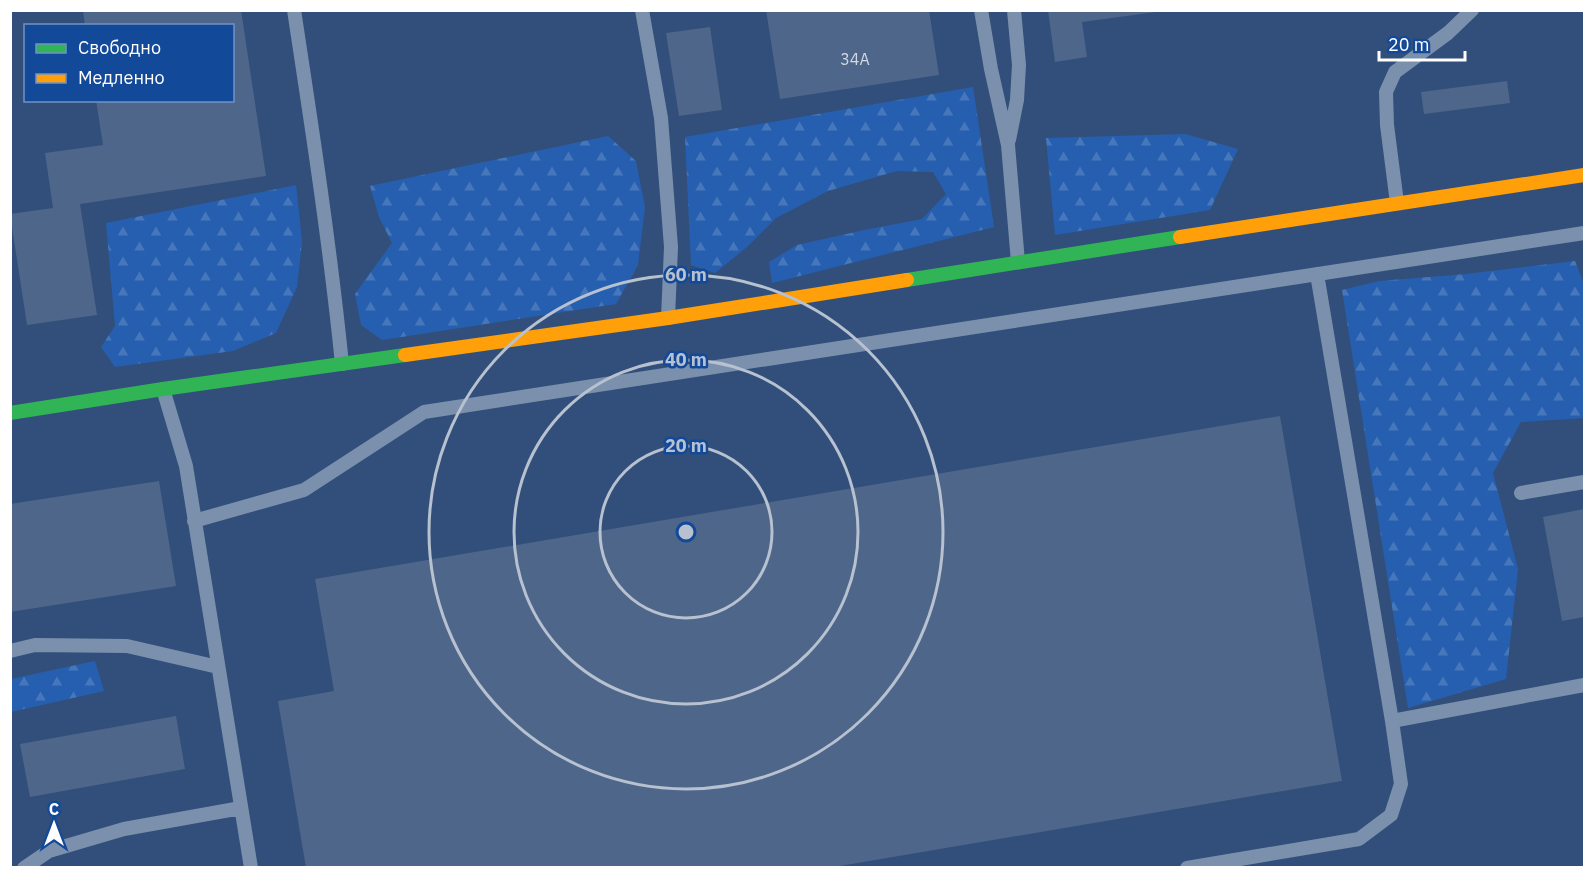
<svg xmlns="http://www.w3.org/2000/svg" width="1595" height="878" viewBox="0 0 1595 878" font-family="'IBM Plex Sans',sans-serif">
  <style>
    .forest { fill: url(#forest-firs) }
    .building { fill: #4e6689 }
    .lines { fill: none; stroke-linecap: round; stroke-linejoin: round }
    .lane { stroke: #7b90ad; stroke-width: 14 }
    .fast { stroke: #30b455; stroke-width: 14 }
    .slow { stroke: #ff9f0a; stroke-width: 14 }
    .ring { fill: none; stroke: #b7c1d0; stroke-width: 3 }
    .labels { text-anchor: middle; stroke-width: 5; stroke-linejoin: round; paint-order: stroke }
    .number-label { font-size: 16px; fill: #d3d9e2 }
    .centre { fill: #b7c1d0; stroke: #124999; stroke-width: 3 }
    .ring-label { font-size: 18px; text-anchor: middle; font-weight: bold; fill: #b7c1d0; stroke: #124999; stroke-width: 5; stroke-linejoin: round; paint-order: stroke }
  </style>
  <defs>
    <pattern id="forest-firs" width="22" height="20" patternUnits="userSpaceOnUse" patternTransform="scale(1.5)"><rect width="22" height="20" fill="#265faf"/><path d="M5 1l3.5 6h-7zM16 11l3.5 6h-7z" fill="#4777bb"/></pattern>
  </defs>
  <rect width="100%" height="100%" fill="#314f7a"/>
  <path class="forest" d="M973 87 994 227 772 283 769 262 797 245 869 229 922 219 946 194 933 172 897 171 828 191 776 218 747 247 715 273 691 265 685 137Z
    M1185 134 1238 149 1210 210 1055 235 1046 138Z
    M608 136 636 161 645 207 638 265 616 304 382 340 361 325 355 294 392 243 379 217 370 186Z
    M296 185 302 241 297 287 276 333 233 351 115 367 101 347 115 326 106 223Z
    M1575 261 1584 284V418L1521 422 1493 473 1518 569 1506 679 1408 708 1342 290 1379 281 1466 274Z
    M95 661 104 691 11 712V679Z"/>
  <path class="building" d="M83 10H241L266 176 80 204 97 315 27 325 10 214 53 208 45 153 103 145 96 100H232V26H85Z
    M766 10H929L939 75 780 99Z
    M1048 10H1156V12L1082 22 1087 57 1055 62Z
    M710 27 722 110 679 116 666 33Z
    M1507 81 1510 103 1424 114 1421 92Z
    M1280 416 1342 781 828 868H306L278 701 334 691 315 579Z
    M159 481 176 586 10 612V504Z
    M1584 509V617L1562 621 1543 517Z
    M176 716 185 769 30 797 20 744Z"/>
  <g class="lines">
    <path class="lane" d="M294 10C312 128 330 245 342 364
      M642 10 661 118 671 247 668 318
      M981 10 991 69 1008 145 1018 262
      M1009 140 1017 100 1019 65 1014 10
      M1397 203 1387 125 1386 92 1395 72 1448 33 1472 10
      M163 389 186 466 251 868
      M1521 493 1584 482
      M194 521 304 490 424 412 1584 233
      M10 651 35 645 127 646 218 667
      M1392 721 1584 685
      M24 868 49 851 124 829 241 808
      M1187 868 1359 839 1391 815 1401 784 1392 721 1317 274"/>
    <path class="fast" d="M907 280 1180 237
      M10 413 163 389 405 355"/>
    <path class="slow" d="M1180 237 1584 175
      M405 355 668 318 907 280"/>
  </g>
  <g class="ring">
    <circle cx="686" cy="532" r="86"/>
    <circle cx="686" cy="532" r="172"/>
    <circle cx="686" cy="532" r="257"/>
  </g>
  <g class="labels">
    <g class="number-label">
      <text x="855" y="65">34А</text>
    </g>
  </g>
  <circle cx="686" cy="532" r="9" class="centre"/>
  <g class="ring-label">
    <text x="686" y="281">60 m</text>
    <text x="686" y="366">40 m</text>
    <text x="686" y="452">20 m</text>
  </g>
  <rect width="1595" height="878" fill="none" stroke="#ffffff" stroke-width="24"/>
  <rect x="24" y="24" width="210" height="78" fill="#124999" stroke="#7192c2" stroke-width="1.5"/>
  <rect x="36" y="44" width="30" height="9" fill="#30b455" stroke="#7192c2" stroke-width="1.5"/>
  <text x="78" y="54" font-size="18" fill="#ffffff">Свободно</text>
  <rect x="36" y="74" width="30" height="9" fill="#ff9f0a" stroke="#7192c2" stroke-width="1.5"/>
  <text x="78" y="84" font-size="18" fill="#ffffff">Медленно</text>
  <g transform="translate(54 824)" stroke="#124999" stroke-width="4.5" paint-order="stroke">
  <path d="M0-4.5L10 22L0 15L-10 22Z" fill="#ffffff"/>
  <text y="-9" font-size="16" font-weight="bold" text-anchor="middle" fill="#ffffff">С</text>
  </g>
  <path d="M1379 51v9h86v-9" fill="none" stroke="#ffffff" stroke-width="3"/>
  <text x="1388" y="51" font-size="18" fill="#ffffff" stroke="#124999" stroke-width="4.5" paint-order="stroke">20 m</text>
</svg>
